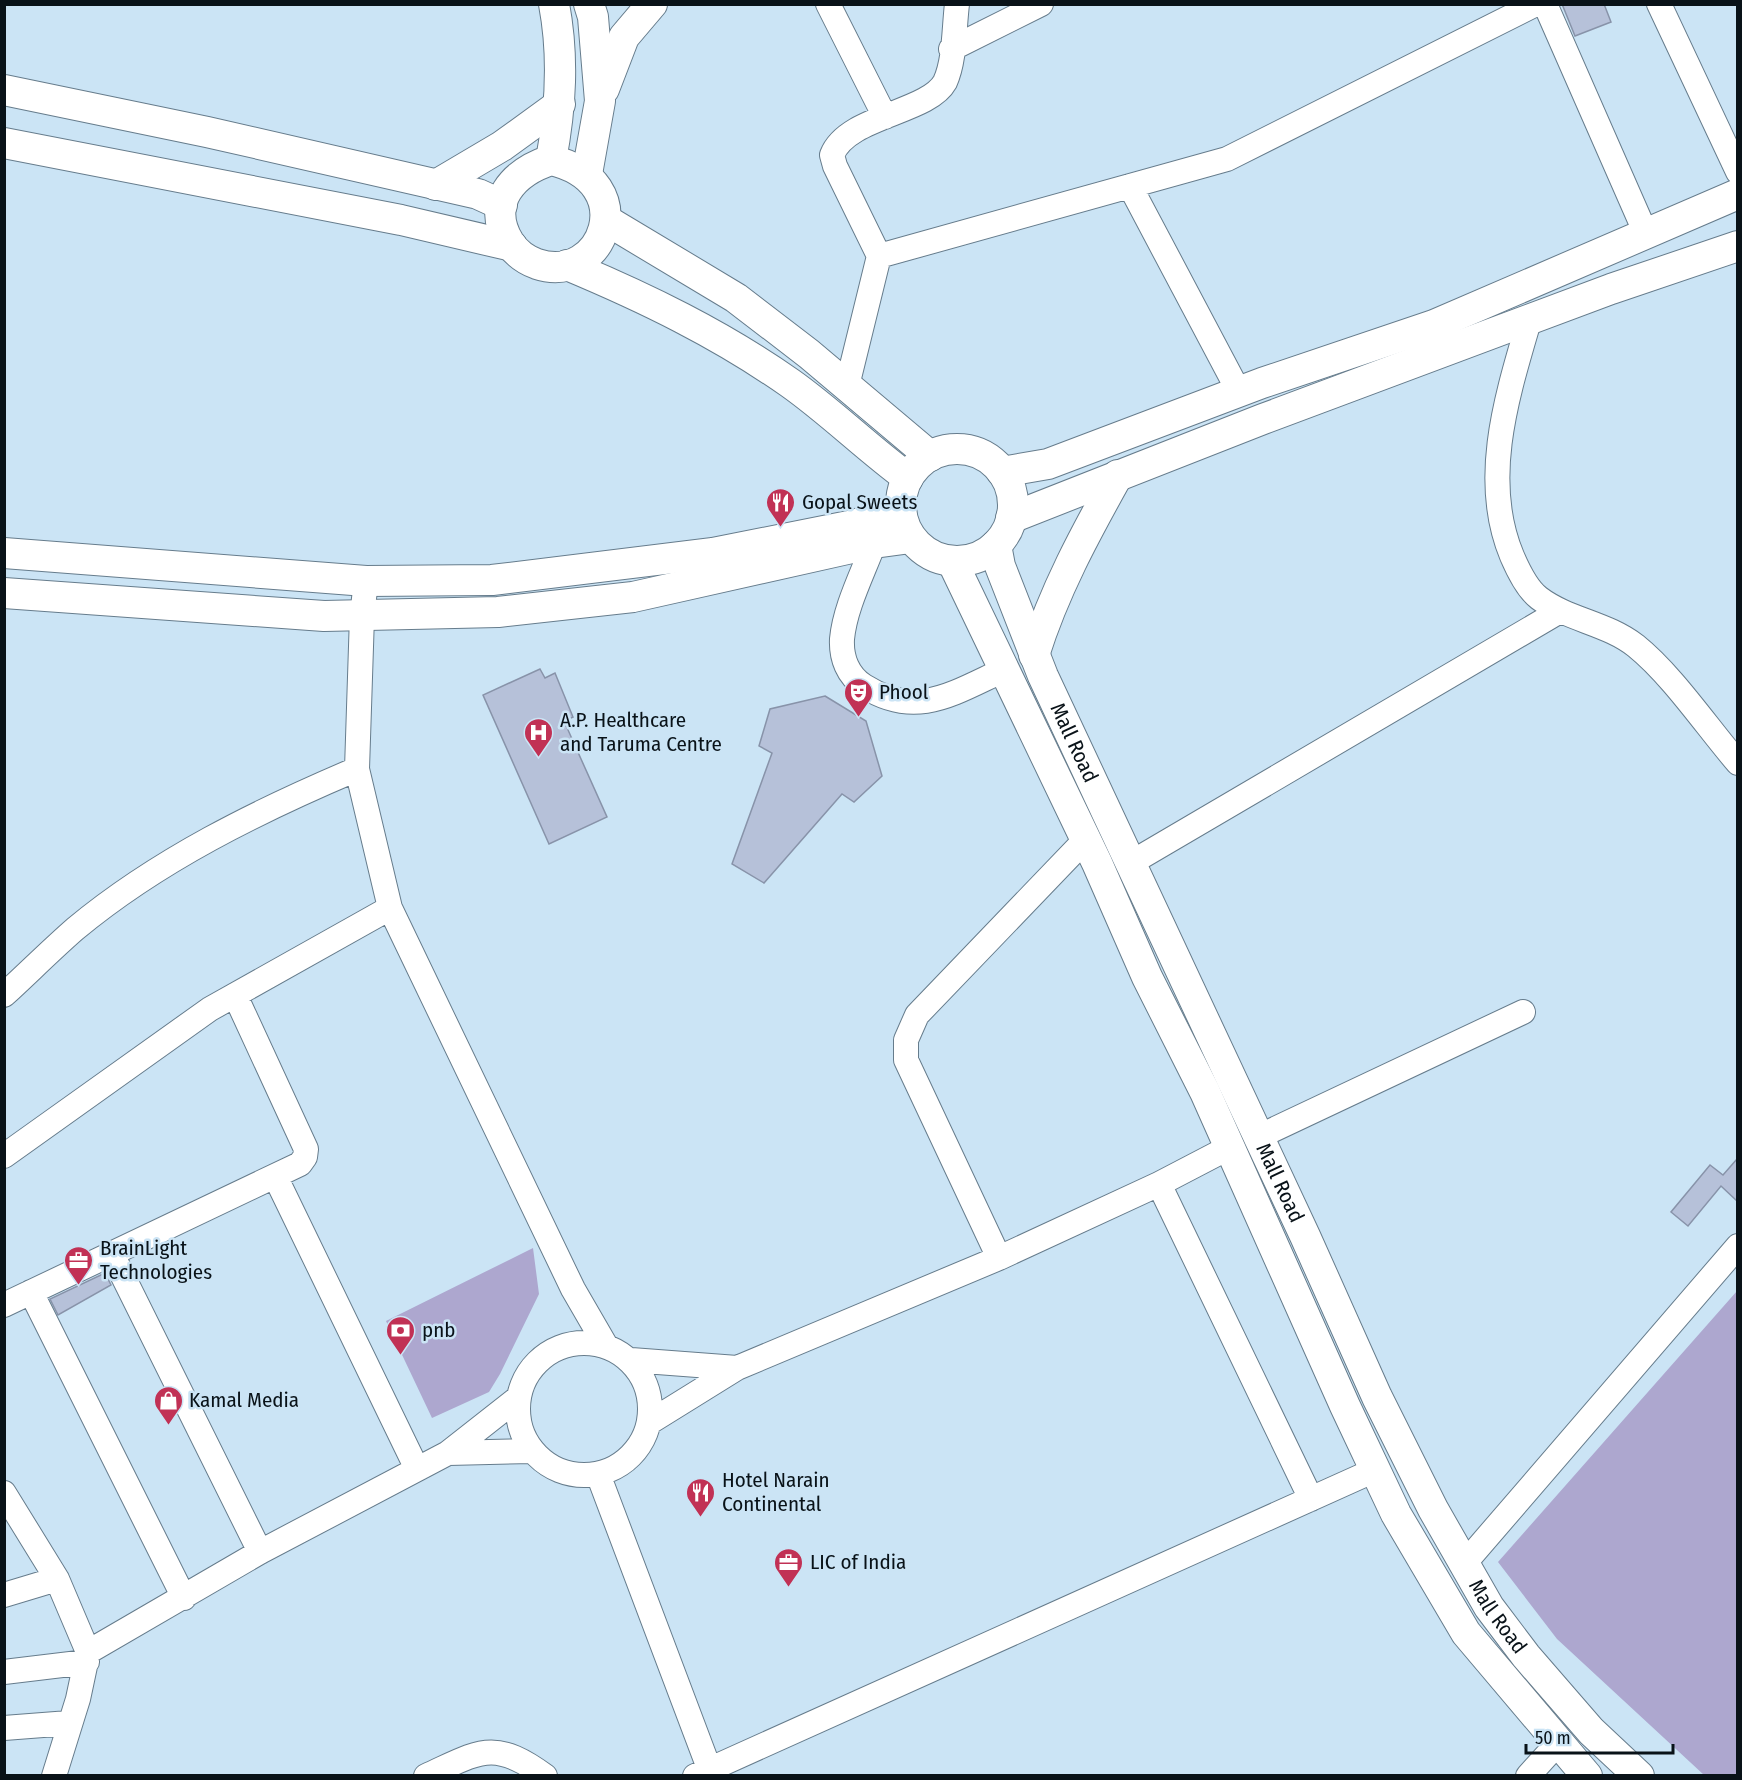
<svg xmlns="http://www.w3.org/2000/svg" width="1742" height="1780" viewBox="0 0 1742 1780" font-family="'Fira Sans Condensed',sans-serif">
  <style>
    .green { fill: #ada7cf }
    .building { fill: #b6c1d9; stroke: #8893a9; stroke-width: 1.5 }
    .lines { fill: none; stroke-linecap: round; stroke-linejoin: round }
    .minor-casing { stroke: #667c8c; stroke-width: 26 }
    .major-casing { stroke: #667c8c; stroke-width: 32 }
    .minor { stroke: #fff; stroke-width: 24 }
    .major { stroke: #fff; stroke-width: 30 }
    .labels { text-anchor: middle; stroke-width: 5; stroke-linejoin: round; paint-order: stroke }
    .poi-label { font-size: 21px; fill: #091218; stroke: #cbe4f5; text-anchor: start }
    .street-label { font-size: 21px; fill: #091218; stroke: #cbe4f5 }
  </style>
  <rect width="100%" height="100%" fill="#cbe4f5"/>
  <path class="green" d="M533 1248 539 1294 500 1374 489 1392 432 1418 386 1321Z
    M1737 1291V1775H1704L1557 1639 1498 1562Z"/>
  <path class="building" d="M1562 4H1604L1611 22 1575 36Z
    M540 669 545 678 555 673 573 717 564 721 607 817 549 844 483 695Z
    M825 696 866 721 882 776 854 802 842 794 764 883 732 864 772 753 759 746 770 709Z
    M1737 1159V1201L1721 1186 1688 1226 1671 1212 1710 1165 1723 1175Z
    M105 1273 111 1285 58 1315 50 1299Z"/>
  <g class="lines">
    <defs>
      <path id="minor" d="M828 4 885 117
        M1545 4 1646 234
        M1659 4 1738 172
        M951 49 1041 4
        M1130 186 1239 392
        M879 256 1227 159 1536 4
        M1529 321C1507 396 1480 480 1512 556 1518 570 1527 589 1539 598 1568 620 1607 623 1636 646 1672 675 1707 727 1738 763
        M847 386 879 256 835 166 832 155C847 116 928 113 945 82 955 60 954 28 957 4
        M874 543C863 573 845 607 842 639 841 658 848 676 864 686 917 720 955 692 1006 669
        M366 581 362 616 357 769 390 908 573 1289 606 1346
        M1129 864 1560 611
        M4 995C28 973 51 950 75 929 158 860 258 811 357 769
        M1258 1137 1523 1012
        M4 1156 210 1009 390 908
        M276 1178 417 1469
        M1159 1184 1311 1499
        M112 1254 260 1552
        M999 1258 906 1060V1040L917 1015 1086 839
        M31 1292 184 1598
        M4 1305 300 1164 305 1157 306 1149 235 995
        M518 1409a66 66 0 1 1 132 0a66 66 0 1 1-132 0Z
        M631 1360 737 1368
        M650 1422 737 1368 999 1258 1159 1184 1230 1147
        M448 1453 532 1451
        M598 1474 712 1776
        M4 1493 57 1579 88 1652 78 1699 54 1776
        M1464 1564 1738 1246
        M4 1595 57 1579
        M88 1652 260 1552 448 1453 518 1398
        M4 1672 87 1662
        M4 1728 69 1723
        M426 1776C479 1752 493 1738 545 1776
        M695 1776 1375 1470
        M1528 1776 1558 1743"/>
      <g id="major">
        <path d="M604 89 624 37 652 4"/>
        <path d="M4 90 207 132 478 194 502 205"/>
        <path d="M4 143 401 220 512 246"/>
        <path d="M551 160C644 182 603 286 537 264 526 260 516 253 509 242 485 202 514 172 551 160Z"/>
        <path d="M551 160C561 107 564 57 554 4"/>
        <path d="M587 174 600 101 593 17 589 4"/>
        <path d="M436 185 502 146 560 104"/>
        <path d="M606 220 736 298 809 354 930 456"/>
        <path d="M567 265C646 298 720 334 790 383 831 412 867 448 908 478"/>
        <circle cx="957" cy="505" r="56"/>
        <path d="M1002 472 1048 464 1262 383 1434 325 1738 194"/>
        <path d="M1011 518 1263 419 1611 289 1738 246"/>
        <path id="s1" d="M996 545 1000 566 1043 676 1305 1236 1377 1397 1433 1509 1489 1607 1526 1656 1591 1731 1639 1776"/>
        <path d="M4 553 366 581 492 580 713 553 854 525 901 509"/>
        <path d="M952 561 1097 863 1147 977 1205 1092 1345 1406 1396 1514 1466 1633 1587 1776"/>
        <path d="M4 593 324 616 498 612 633 597 874 543 911 538"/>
        <path d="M1034 655C1054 591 1085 534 1118 475"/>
      </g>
    </defs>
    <use href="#minor" class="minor-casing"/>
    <use href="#major" class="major-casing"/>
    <use href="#minor" class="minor"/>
    <use href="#major" class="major"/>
  </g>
  <defs>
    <symbol id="restaurant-pin" viewBox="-11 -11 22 30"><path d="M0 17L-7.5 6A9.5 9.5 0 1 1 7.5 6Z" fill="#c13155" stroke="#cbe4f5"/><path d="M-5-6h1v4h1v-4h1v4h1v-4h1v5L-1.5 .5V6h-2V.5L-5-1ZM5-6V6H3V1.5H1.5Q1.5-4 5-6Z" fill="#fff"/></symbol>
    <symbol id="theatre-pin" viewBox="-11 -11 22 30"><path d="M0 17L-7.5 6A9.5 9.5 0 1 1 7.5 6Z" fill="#c13155" stroke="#cbe4f5"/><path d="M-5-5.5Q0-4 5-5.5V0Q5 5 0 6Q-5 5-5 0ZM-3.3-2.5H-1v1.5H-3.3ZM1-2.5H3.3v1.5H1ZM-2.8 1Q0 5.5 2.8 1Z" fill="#fff"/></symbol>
    <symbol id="hospital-pin" viewBox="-11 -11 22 30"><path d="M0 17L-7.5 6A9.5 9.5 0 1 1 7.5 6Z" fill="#c13155" stroke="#cbe4f5"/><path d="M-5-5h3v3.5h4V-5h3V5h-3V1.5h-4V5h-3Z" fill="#fff"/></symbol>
    <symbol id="office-pin" viewBox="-11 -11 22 30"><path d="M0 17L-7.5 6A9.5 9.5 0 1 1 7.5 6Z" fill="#c13155" stroke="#cbe4f5"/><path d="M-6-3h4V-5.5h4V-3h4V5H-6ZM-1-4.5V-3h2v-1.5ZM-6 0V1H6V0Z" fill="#fff"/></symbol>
    <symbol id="bank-pin" viewBox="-11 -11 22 30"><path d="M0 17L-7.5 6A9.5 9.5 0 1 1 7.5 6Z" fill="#c13155" stroke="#cbe4f5"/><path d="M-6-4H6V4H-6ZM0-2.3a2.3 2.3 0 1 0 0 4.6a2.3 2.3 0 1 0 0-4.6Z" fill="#fff"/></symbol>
    <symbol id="shop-pin" viewBox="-11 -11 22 30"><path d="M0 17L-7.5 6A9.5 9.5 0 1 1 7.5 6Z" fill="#c13155" stroke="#cbe4f5"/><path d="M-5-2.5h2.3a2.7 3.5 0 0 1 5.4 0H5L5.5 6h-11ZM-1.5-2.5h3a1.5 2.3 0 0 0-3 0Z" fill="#fff"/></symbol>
  </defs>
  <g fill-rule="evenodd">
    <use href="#restaurant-pin" x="764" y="486" width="33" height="45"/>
    <use href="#theatre-pin" x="842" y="676" width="33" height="45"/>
    <use href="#hospital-pin" x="522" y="716" width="33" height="45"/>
    <use href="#office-pin" x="62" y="1244" width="33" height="45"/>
    <use href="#bank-pin" x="384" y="1314" width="33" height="45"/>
    <use href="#shop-pin" x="152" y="1384" width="33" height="45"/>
    <use href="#restaurant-pin" x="684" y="1476" width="33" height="45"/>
    <use href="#office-pin" x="772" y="1546" width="33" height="45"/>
  </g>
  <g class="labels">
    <g class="poi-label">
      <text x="802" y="509">Gopal Sweets</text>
      <text x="879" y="699">Phool</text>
      <text x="560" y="727">A.P. Healthcare<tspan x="560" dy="24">and Taruma Centre</tspan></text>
      <text x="100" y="1255">BrainLight<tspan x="100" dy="24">Technologies</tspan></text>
      <text x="422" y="1337">pnb</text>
      <text x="189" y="1407">Kamal Media</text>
      <text x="722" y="1487">Hotel Narain<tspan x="722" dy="24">Continental</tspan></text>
      <text x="810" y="1569">LIC of India</text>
    </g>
    <g class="street-label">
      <text dy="7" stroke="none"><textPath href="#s1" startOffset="213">Mall Road</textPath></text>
      <text dy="7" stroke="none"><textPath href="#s1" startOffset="699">Mall Road</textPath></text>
      <text dy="7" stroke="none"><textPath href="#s1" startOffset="1185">Mall Road</textPath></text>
    </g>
  </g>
  <rect width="1742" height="1780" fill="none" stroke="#091218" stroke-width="12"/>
  <path d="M1526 1744v9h147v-9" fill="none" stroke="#091218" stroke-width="3"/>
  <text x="1535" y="1744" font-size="18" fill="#091218" stroke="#cbe4f5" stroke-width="4.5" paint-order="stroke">50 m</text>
</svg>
